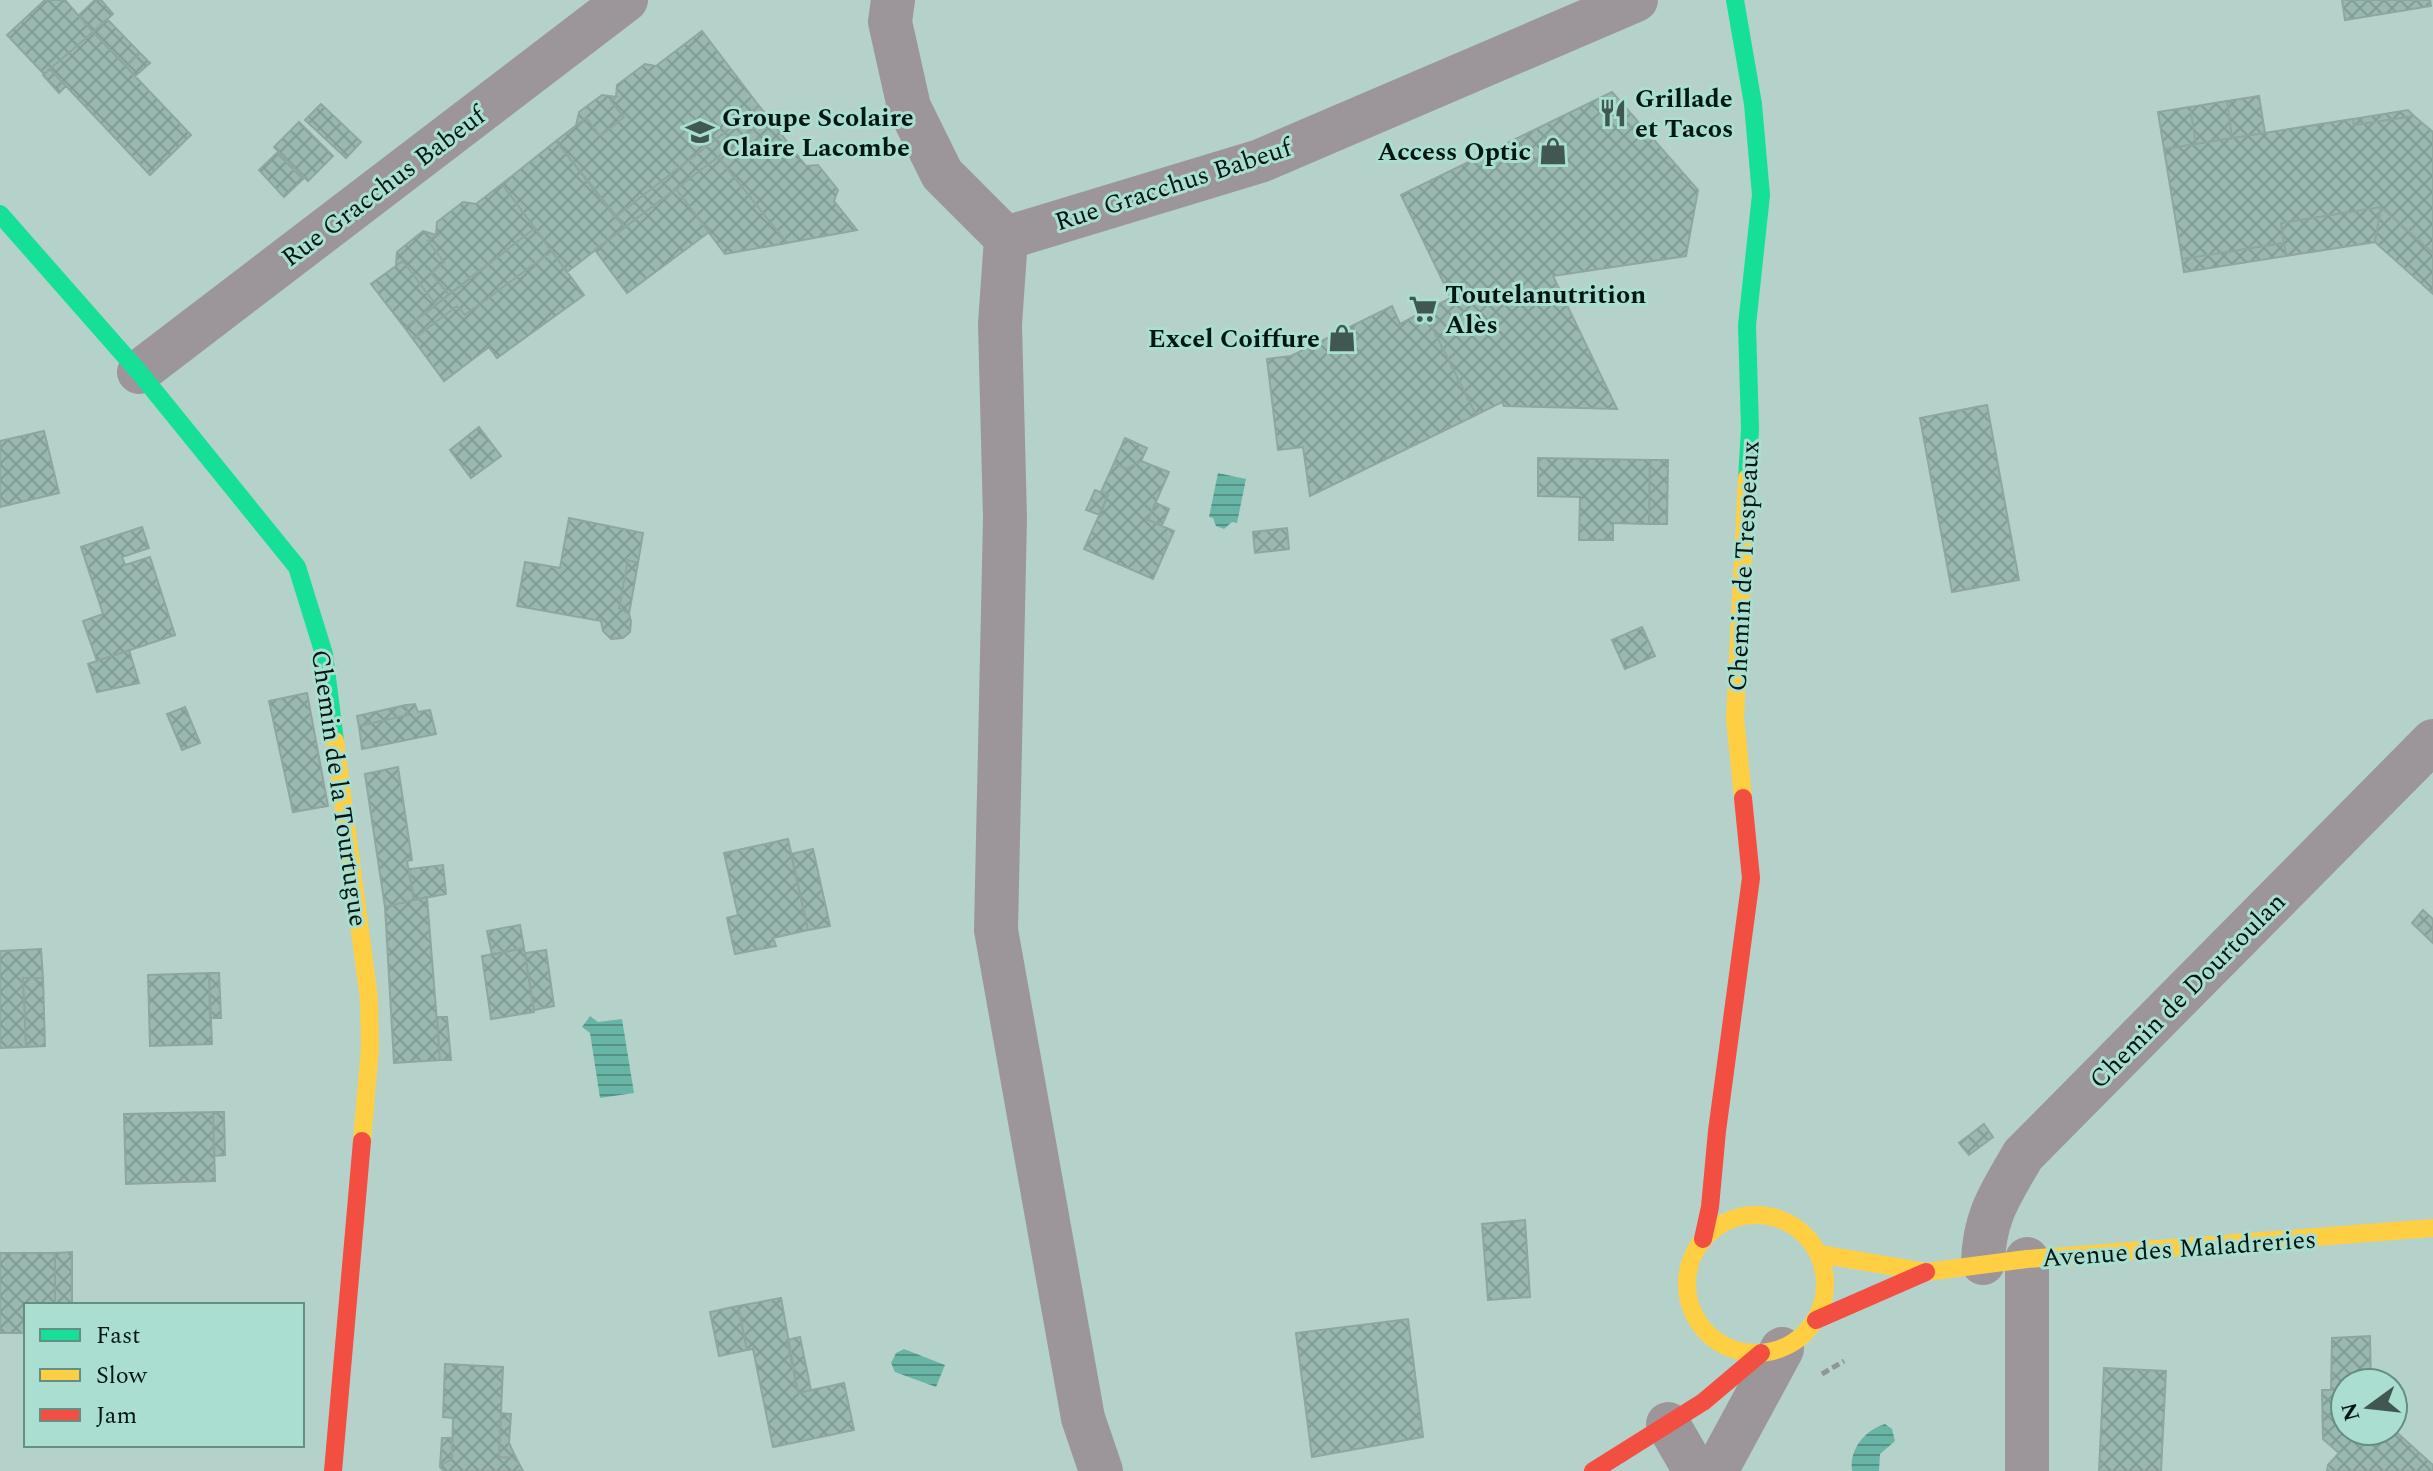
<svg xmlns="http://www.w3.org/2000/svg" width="2433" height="1471" viewBox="0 0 2433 1471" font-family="Spectral,serif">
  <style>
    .water { fill: url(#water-rules) }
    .building { fill: url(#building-cross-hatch); stroke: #8fa6a0; stroke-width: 2 }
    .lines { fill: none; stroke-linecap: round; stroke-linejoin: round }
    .path { stroke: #909694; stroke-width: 5; stroke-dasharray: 8 4; stroke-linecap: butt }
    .street { stroke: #9c969a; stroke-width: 44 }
    .fast { stroke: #16e098; stroke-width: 18 }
    .slow { stroke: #ffcf43; stroke-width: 18 }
    .jam { stroke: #f24e42; stroke-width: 18 }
    .labels { text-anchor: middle; stroke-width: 6; stroke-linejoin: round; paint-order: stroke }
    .poi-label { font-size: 26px; font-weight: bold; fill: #031612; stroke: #a9ded0; text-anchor: start }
    .street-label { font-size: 26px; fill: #031612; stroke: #a9ded0 }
  </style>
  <defs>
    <pattern id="water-rules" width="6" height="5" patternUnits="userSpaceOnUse" patternTransform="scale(2)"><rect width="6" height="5" fill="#69b5a5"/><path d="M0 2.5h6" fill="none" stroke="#549285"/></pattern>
    <pattern id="building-cross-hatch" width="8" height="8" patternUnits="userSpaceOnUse" patternTransform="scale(2)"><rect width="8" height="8" fill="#98b8b0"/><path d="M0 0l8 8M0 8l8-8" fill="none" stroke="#819d96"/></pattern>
  </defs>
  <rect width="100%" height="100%" fill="#b5d2ca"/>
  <path class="water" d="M1218 473 1246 479 1237 523 1232 522 1224 529 1216 526 1213 518 1209 517Z
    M590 1016 598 1022 622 1019 634 1093 600 1098 590 1033 582 1027Z
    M904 1349 945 1365 936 1387 895 1372 891 1363 896 1353Z
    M1885 1424 1892 1429 1895 1441 1880 1454 1879 1471H1852C1849 1449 1865 1430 1885 1424Z"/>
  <path class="building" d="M45 0H65L93 32 44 74 7 35Z
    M95 0H101L113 14 93 32 79 15Z
    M2342 0H2430L2431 6 2345 20Z
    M107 19 140 53 126 66 93 32Z
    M702 31 759 106 615 217 556 141 586 118 600 136 624 117 611 101 616 97 617 85 645 64 656 66Z
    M93 32 191 135 150 175 50 69Z
    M140 53 150 63 135 76 126 66Z
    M50 69 66 86 59 93 43 75Z
    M1612 92 1698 190 1686 256 1553 276 1617 409 1504 406 1502 402 1476 415 1424 311 1451 298 1401 195Z
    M602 95 616 97 611 101 624 117 600 136 586 118 576 126 579 112Z
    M2259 96 2265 133 2232 138 2227 101Z
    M2227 101 2232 138 2196 144 2190 107Z
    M321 104 361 142 346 158 305 120Z
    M759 106 768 117 718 157 625 227 615 217Z
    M2190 107 2196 144 2164 149 2158 112Z
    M2408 110 2414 116 2354 125 2353 119Z
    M2414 116 2433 132V253L2381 207 2281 223 2284 243 2182 259 2164 149 2353 119 2354 125Z
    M768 117 806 166 818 165 838 190 834 201 857 230 787 243 718 157Z
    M299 122 333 156 308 181 274 147Z
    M556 141 625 227 567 272 502 184Z
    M277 153 303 179 284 197 259 170Z
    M718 157 787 243 725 254 676 189Z
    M502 184 535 228 449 295 431 273 444 262 428 241 436 235 437 222 463 202 476 204Z
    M676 189 709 232 627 293 595 250Z
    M2381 207 2433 253V294L2375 242Z
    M2381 207 2375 242 2286 256 2281 223Z
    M535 228 552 251 465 315 457 306 413 339 405 328Z
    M423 231 436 235 428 241 444 262 431 273 449 295 436 305 403 261 396 265 397 252Z
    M2284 243 2286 256 2184 272 2182 259Z
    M552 251 584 295 497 358 489 347 444 381 413 339 457 306 465 315Z
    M403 261 436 305 405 328 371 284Z
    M1392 306 1400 324 1424 311 1476 415 1310 496 1303 447 1278 450 1267 359 1291 356Z
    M1987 405 2019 580 1952 592 1920 418Z
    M479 427 501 456 471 478 450 450Z
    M44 431 59 493 0 507V441Z
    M1125 438 1147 448 1141 461 1127 469 1114 463Z
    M1538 458 1650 460 1649 524 1613 523V540H1579L1580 497 1538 496Z
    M1650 460H1668L1667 524H1649Z
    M1141 461 1169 472 1148 520 1174 531 1153 579 1084 549 1108 495 1101 492 1114 463 1127 469Z
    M1095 490 1108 495 1100 515 1086 510Z
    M1156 503 1169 509 1162 525 1148 520Z
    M569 518 643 533 638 563 628 560 619 608 629 614 631 621 630 632 623 638 611 639 603 631 601 621 517 606 525 562 560 568Z
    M142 527 149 548 122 557 125 565 150 557 175 635 97 661 83 621 103 614 81 547Z
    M1287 528 1289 549 1255 553 1253 532Z
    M628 560 638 563 629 614 619 608Z
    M1642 627 1655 656 1625 669 1612 640Z
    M129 650 139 683 97 692 88 664Z
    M307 693 328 806 293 812 269 701Z
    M415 704 418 712 430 710 436 734 362 749 359 726 408 715 406 705Z
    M406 705 408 715 359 726 357 716Z
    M185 707 200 743 182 750 167 714Z
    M398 767 412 860 407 861 414 900 385 907 365 774Z
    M788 839 808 930 773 938 776 946 735 954 727 918 738 915 724 853Z
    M813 849 830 926 808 930 791 854Z
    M443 865 446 894 414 900 409 869Z
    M427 897 440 1060 394 1063 385 907Z
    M2423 910 2433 919V943L2412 923Z
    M520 925 524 948 492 955 487 931Z
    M524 948 534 1012 491 1019 482 956Z
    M41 949 43 978H23L26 1047 0 1048V951Z
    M546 950 554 1006 534 1010 525 953Z
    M209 973H219L221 1018H210Z
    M209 973 212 1044 150 1046 148 975Z
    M23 978H43L45 1046 26 1047Z
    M437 1017H447L451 1060H440Z
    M213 1112H224L225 1155 214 1156Z
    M213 1112 215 1181 126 1184 124 1114Z
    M1984 1124 1993 1137 1969 1155 1959 1143Z
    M1525 1220 1530 1297 1488 1300 1482 1224Z
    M72 1252V1305H55V1253Z
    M0 1253H55V1305H26V1333H0Z
    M781 1298 798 1393 844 1383 854 1430 773 1447 753 1349 747 1350 738 1306Z
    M738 1306 747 1350 719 1356 710 1312Z
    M1408 1319 1423 1437 1312 1457 1296 1333Z
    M2370 1336 2371 1383H2345V1431L2393 1429 2433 1465V1471H2327L2328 1465 2339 1453 2323 1439 2322 1390H2331L2332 1338Z
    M800 1337 811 1390 798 1393 787 1340Z
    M445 1364 503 1367 499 1457 516 1458 523 1471H443L440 1466 452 1459 453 1418 443 1417Z
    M2104 1368 2166 1371 2161 1471H2099Z
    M501 1413 511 1414 509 1443 516 1458 499 1457Z
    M442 1438H452V1459L440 1466Z"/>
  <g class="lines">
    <path class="path" d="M1822 1374 1844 1361"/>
    <path class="street" d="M893 0 890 22 909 107 942 174 1006 238 1260 161 1636 0
      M1006 238 1000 324 1005 518 996 930 1083 1418 1101 1471
      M139 372 626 0
      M2027 1259V1471
      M1983 1263C1984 1217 2000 1195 2023 1155L2433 741
      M1668 1424 1695 1471
      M1716 1471 1782 1349"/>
    <path class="fast" d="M1735 0 1753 104 1761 195 1747 325 1750 429 1747 478
      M0 214 139 372 297 567 324 654 335 741"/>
    <path class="slow" d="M335 741 369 999 370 1048 362 1141
      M1743 798 1735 718 1747 478
      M1687 1284a69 69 0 1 1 138 0a69 69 0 1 1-138 0Z
      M1819 1254 1926 1272 2027 1259 2433 1228"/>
    <path class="jam" d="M1703 1239 1710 1207 1717 1131 1751 878 1743 798
      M1816 1320 1926 1272
      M333 1471 362 1141
      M1593 1471 1703 1402 1761 1353"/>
  </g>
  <defs>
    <symbol id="restaurant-bare" viewBox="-9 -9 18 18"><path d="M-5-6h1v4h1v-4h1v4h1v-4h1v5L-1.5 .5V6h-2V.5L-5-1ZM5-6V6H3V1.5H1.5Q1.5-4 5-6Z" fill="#415852" stroke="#a9ded0" stroke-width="2.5" paint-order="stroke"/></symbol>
    <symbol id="school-bare" viewBox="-9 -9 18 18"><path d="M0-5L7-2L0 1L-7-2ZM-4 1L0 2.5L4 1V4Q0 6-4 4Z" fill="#415852" stroke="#a9ded0" stroke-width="2.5" paint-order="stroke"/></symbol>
    <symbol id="shop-bare" viewBox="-9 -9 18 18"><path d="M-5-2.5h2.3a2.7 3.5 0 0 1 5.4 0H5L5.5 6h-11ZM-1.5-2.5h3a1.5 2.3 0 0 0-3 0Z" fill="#415852" stroke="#a9ded0" stroke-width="2.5" paint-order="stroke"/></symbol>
    <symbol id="supermarket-bare" viewBox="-9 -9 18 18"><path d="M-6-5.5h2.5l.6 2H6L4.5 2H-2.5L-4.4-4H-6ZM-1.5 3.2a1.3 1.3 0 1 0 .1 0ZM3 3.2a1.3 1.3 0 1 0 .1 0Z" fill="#415852" stroke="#a9ded0" stroke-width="2.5" paint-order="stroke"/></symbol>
  </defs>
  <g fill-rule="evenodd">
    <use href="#restaurant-bare" x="1593" y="93" width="40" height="40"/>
    <use href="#school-bare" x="680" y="112" width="40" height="40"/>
    <use href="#shop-bare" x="1533" y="131" width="40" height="40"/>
    <use href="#supermarket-bare" x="1403" y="289" width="40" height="40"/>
    <use href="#shop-bare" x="1322" y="318" width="40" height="40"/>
  </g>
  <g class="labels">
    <g class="poi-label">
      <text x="1635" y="107">Grillade<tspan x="1635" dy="30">et Tacos</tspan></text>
      <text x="722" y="126">Groupe Scolaire<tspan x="722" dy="30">Claire Lacombe</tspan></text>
      <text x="1531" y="160" text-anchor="end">Access Optic</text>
      <text x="1445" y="303">Toutelanutrition<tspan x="1445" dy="30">Alès</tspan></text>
      <text x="1320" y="347" text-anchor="end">Excel Coiffure</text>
    </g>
    <g class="street-label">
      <text transform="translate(1173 184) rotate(-18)" y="9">Rue Gracchus Babeuf</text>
      <text transform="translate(383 186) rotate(-37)" y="9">Rue Gracchus Babeuf</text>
      <text transform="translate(1743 566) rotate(-87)" y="9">Chemin de Trespeaux</text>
      <text transform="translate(340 788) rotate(82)" y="9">Chemin de la Tourtugue</text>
      <text transform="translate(2187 990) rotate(-45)" y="9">Chemin de Dourtoulan</text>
      <text transform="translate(2179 1248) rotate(-4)" y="9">Avenue des Maladreries</text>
    </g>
  </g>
  <rect x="24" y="1303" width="280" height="144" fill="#a9ded0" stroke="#678e84" stroke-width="2"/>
  <rect x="40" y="1329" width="40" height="12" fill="#16e098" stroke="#678e84" stroke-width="2"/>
  <text x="96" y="1343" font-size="24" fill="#031612">Fast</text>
  <rect x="40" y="1369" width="40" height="12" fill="#ffcf43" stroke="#678e84" stroke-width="2"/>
  <text x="96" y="1383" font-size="24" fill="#031612">Slow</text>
  <rect x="40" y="1409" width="40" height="12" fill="#f24e42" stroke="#678e84" stroke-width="2"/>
  <text x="96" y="1423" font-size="24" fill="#031612">Jam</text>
  <g transform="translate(2369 1407) rotate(255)"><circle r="38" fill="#a9ded0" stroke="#678e84" stroke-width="2"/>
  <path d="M0-6L14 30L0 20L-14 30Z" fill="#415852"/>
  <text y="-12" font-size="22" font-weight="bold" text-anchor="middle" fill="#031612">N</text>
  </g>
</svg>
